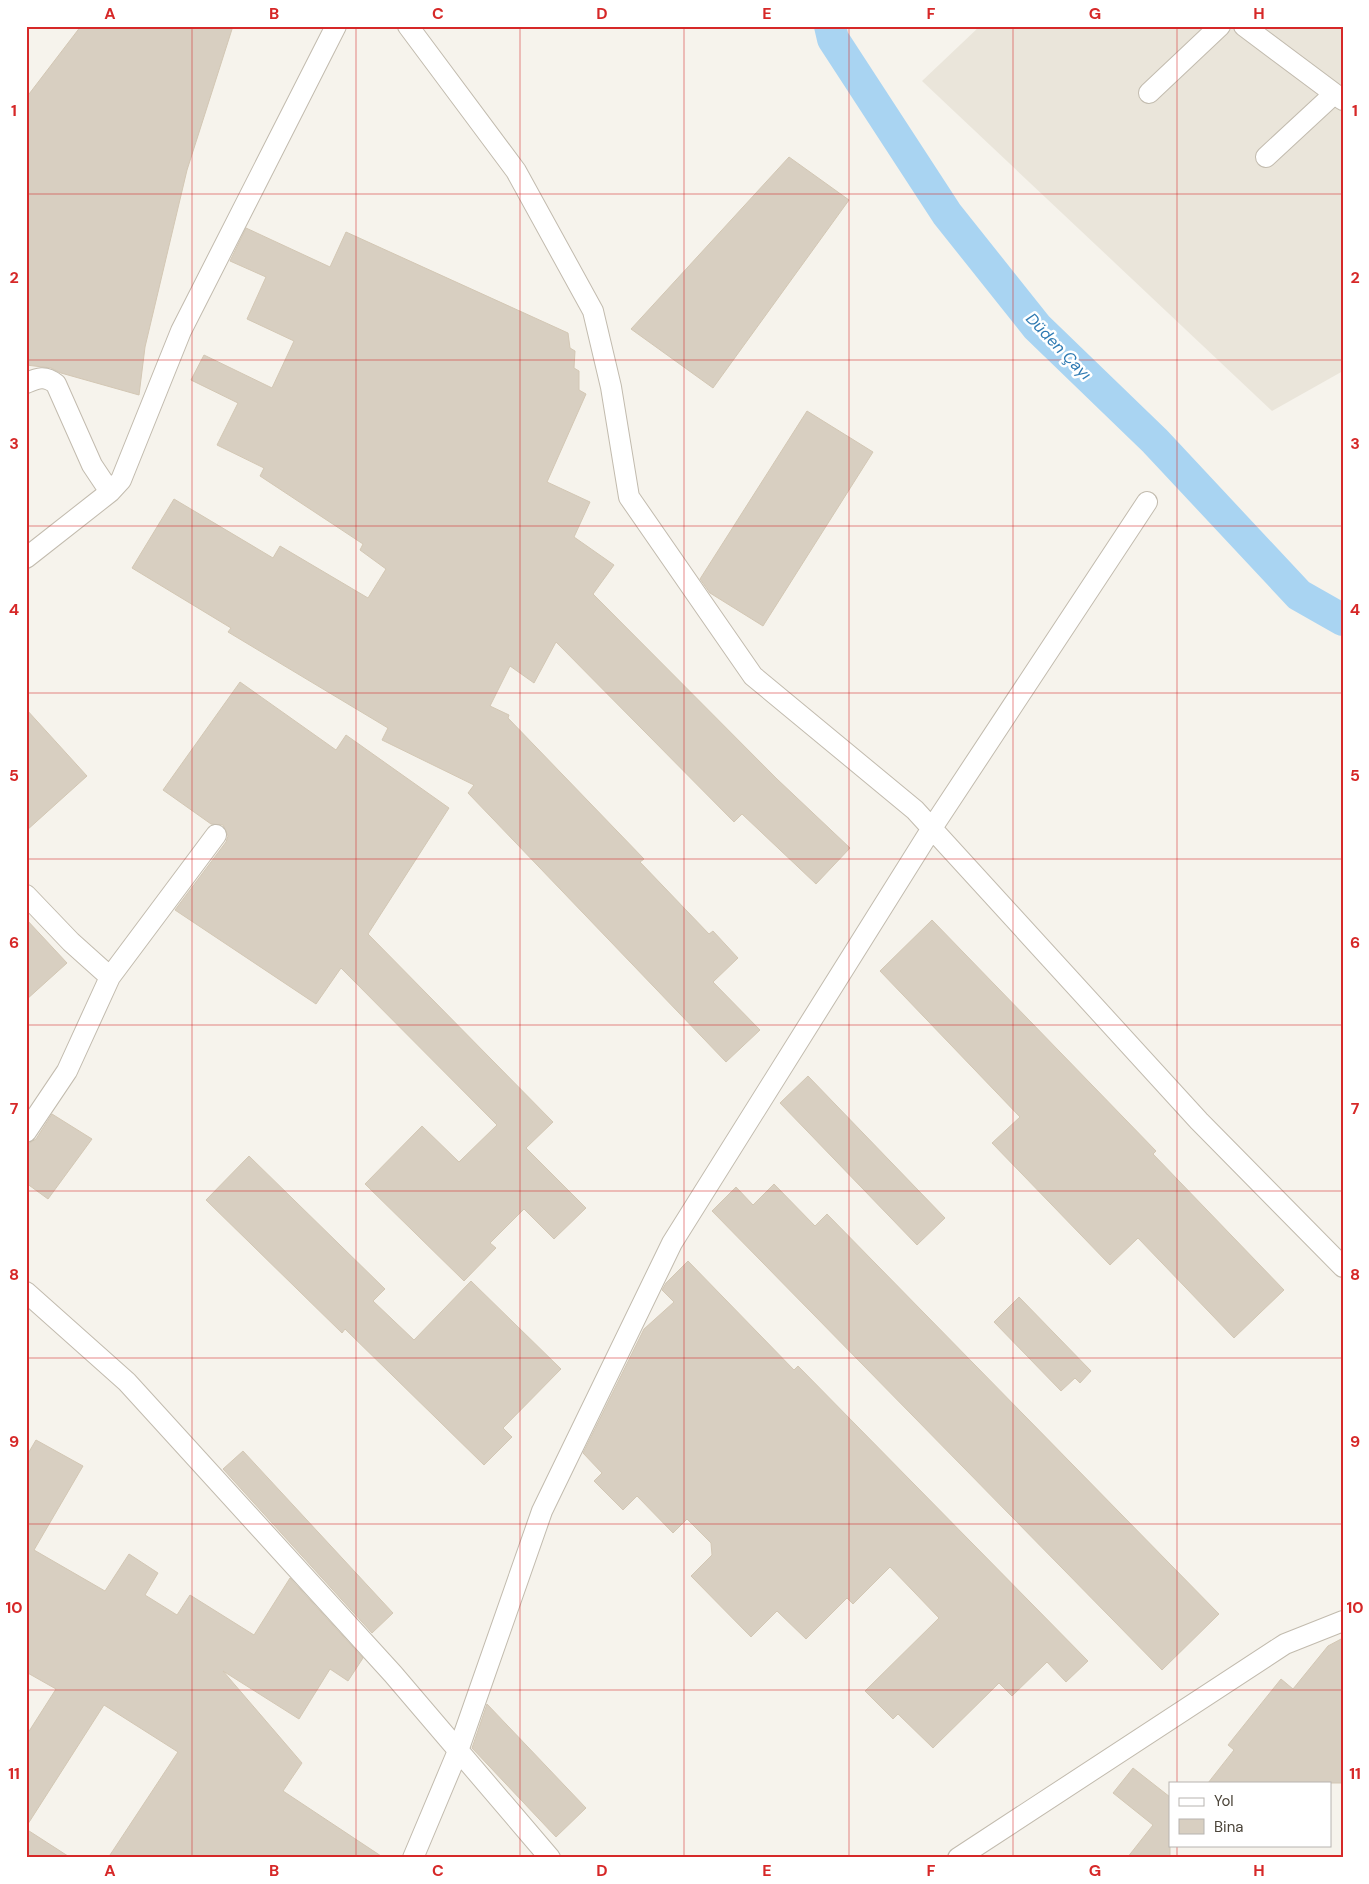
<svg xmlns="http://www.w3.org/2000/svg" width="1369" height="1884" viewBox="0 0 1369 1884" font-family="'DM Sans',sans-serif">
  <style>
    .residential { fill: #eae5da }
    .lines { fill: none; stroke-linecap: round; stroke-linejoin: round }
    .river { stroke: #a9d4f2; stroke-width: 32 }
    .building { fill: #d8cfc1; stroke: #d3c7b4 }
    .minor-casing { stroke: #c2bbae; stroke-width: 22 }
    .minor { stroke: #fff; stroke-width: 20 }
    .grid { fill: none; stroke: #d62828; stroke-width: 1; stroke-opacity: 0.55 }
    .labels { text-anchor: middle; stroke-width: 5; stroke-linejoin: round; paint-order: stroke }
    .water-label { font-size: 16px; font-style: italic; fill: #2e7ab2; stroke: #fff }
    .neatline { fill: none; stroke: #d62828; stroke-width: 2 }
    .grid-label { font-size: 16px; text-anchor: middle; font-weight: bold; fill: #d62828 }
  </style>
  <rect width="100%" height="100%" fill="#f6f3ec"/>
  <path class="residential" d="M980 26H1343V371L1272 411 922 81Z"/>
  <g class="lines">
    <path class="river" d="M830 26 833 39 947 214 1037 327 1155 441 1299 595 1343 620"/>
  </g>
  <path class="building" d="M81 26H233L187 170 145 347 139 395 61 373 51 368 26 365V98Z
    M789 157 849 200 713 388 631 329Z
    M246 228 330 267 346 232 568 333 570 348 575 351 574 368 579 371V390L586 394 547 482 590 502 574 537 614 565 593 594 777 779 850 848 816 884 742 814 734 822 556 642 534 683 510 666 490 706 509 715 508 718 644 859 640 862 709 934 713 931 738 958 713 982 760 1030 726 1062 468 793 474 785 382 740 388 728 228 632 231 628 132 568 174 499 273 558 280 546 368 598 386 569 360 550 363 544 260 476 264 468 217 445 238 403 191 380 204 355 272 388 294 341 247 319 266 277 230 261Z
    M807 411 873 452 763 626 710 593 700 579Z
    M240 682 336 750 346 735 449 808 368 934 553 1122 526 1148 586 1208 554 1239 524 1209 490 1243 496 1248 464 1281 365 1184 422 1126 459 1162 497 1125 341 968 316 1004 175 910 226 842 228 836 223 825 211 824 163 790Z
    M26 709 87 776 26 831Z
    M26 919 67 963 26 1000Z
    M932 920 1156 1151 1153 1154 1284 1290 1234 1338 1138 1238 1110 1265 992 1143 1020 1117 880 971Z
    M808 1076 945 1218 917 1245 780 1103Z
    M52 1114 92 1139 48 1199 26 1183V1145L36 1139Z
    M249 1156 385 1289 373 1301 414 1340 471 1281 561 1369 503 1428 512 1437 484 1465 345 1329 342 1333 206 1200Z
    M774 1184 815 1226 827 1214 1219 1614 1162 1670 712 1211 736 1187 753 1205Z
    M688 1261 794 1370 798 1366 1088 1661 1066 1682 1047 1662 1012 1696 999 1683 933 1748 898 1714 893 1719 865 1691 939 1618 890 1567 853 1604 847 1598 806 1639 777 1611 751 1637 691 1576 712 1555 711 1543 687 1519 673 1533 637 1496 623 1510 594 1481 602 1473 583 1453 644 1329 674 1302 662 1290 666 1283Z
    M1019 1297 1091 1371 1080 1383 1075 1378 1061 1391 994 1322Z
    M36 1440 83 1466 34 1550 105 1591 129 1554 158 1573 145 1595 177 1615 190 1595 254 1635 290 1578 363 1658 348 1681 330 1669 299 1719 223 1671 302 1763 283 1791 384 1858H108L178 1752 104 1705 26 1827V1736L56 1689 26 1672V1457Z
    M243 1451 393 1613 372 1633 223 1469Z
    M1343 1638V1783H1208L1234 1750 1228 1745 1281 1679 1293 1689 1328 1646Z
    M487 1704 586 1808 556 1837 472 1748Z
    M1133 1768 1170 1797V1858H1127L1153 1825 1113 1793Z
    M26 1829 71 1858H26Z"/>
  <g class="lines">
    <defs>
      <path id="minor" d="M408 26 516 171 593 311 611 387 629 497 753 676 915 810 1199 1121 1343 1267
        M1244 26 1343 100
        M1149 93 1220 26
        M1266 157 1334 94
        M26 383C38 378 45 375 56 384L92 465 110 492
        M26 558 110 492 121 480 181 331 336 26
        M26 895 71 942 110 977
        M26 1132 67 1071 110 977 216 835
        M26 1292 127 1382 393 1674 550 1858
        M413 1858 458 1751 542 1511 672 1243 932 828 1147 502
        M958 1858 1285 1644 1343 1621"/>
    </defs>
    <use href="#minor" class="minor-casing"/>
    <use href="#minor" class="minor"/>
  </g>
  <path class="grid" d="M192 26V1858M356 26V1858M520 26V1858M684 26V1858M849 26V1858M1013 26V1858M1177 26V1783M26 194H1343M26 360H1343M26 526H1343M26 693H1343M26 859H1343M26 1025H1343M26 1191H1343M26 1358H1343M26 1524H1343M26 1690H1343M1177 1845V1858"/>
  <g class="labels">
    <g class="water-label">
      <text transform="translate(1059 346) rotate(46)" y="6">Düden Çayı</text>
    </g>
  </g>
  <rect width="1369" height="1884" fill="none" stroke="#ffffff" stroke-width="55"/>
  <rect x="1169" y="1782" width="162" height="65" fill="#ffffff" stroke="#b7b4b0"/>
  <rect x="1179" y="1798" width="25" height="8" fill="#ffffff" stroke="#b7b4b0"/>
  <text x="1214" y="1806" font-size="15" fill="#4b4439">Yol</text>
  <rect x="1179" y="1819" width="25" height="15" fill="#d8cfc1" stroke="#b7b4b0"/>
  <text x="1214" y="1832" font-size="15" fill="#4b4439">Bina</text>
  <rect x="28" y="28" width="1314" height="1828" class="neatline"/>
  <g class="grid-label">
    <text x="110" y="19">A</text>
    <text x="274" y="19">B</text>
    <text x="438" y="19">C</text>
    <text x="602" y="19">D</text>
    <text x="767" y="19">E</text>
    <text x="931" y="19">F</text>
    <text x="1095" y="19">G</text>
    <text x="1259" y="19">H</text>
    <text x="14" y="116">1</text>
    <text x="1355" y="116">1</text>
    <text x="14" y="283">2</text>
    <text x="1355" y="283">2</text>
    <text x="14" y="449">3</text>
    <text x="1355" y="449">3</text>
    <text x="14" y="615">4</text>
    <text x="1355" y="615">4</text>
    <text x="14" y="781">5</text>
    <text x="1355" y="781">5</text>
    <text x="14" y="948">6</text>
    <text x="1355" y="948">6</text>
    <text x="14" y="1114">7</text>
    <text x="1355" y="1114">7</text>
    <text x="14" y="1280">8</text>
    <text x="1355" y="1280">8</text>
    <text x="14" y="1447">9</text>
    <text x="1355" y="1447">9</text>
    <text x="14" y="1613">10</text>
    <text x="1355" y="1613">10</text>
    <text x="14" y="1779">11</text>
    <text x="1355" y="1779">11</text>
    <text x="110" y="1876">A</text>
    <text x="274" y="1876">B</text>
    <text x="438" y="1876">C</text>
    <text x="602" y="1876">D</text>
    <text x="767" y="1876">E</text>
    <text x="931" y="1876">F</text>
    <text x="1095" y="1876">G</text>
    <text x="1259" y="1876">H</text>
  </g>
</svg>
